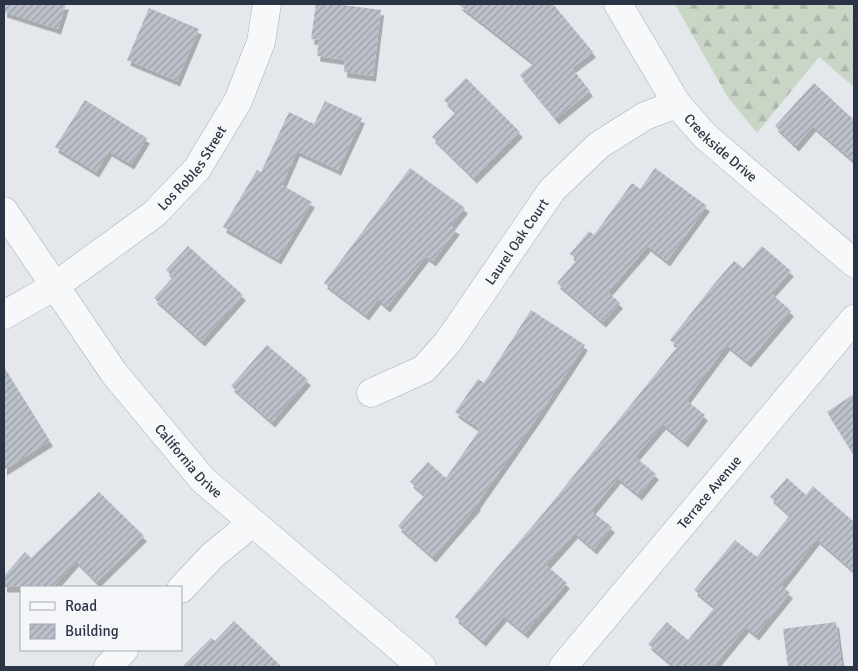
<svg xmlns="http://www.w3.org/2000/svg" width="858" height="671" viewBox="0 0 858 671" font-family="Signika,sans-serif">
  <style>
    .forest { fill: url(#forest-firs) }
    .building { fill: url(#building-hatch); filter: url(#shadow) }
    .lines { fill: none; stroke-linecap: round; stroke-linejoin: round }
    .minor-casing { stroke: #a9aeb7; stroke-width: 29 }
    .minor { stroke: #f7f8fa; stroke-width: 28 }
    .labels { text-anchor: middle; stroke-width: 4; stroke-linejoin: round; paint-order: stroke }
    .street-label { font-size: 14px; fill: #2b3445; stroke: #f4f6f9 }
  </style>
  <defs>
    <pattern id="forest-firs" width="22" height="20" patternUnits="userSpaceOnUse" patternTransform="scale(1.25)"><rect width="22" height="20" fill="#c9d6c5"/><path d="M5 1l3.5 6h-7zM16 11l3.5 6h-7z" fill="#adb8ab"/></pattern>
    <pattern id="building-hatch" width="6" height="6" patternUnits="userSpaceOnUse" patternTransform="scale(1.25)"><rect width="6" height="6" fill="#bbc0ca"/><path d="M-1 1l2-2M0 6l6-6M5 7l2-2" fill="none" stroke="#989da6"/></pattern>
    <filter id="shadow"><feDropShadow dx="3" dy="5.5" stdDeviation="0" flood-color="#0004"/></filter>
  </defs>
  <rect width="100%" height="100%" fill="#e4e7ec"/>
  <path class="forest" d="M675 4H854V87L819 57 757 133 727 96Z"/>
  <path class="building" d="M4 4H66L58 29 4 12Z
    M316 4H335L381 10 373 76 344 72 345 60 317 56 319 40 311 39Z
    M458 4H553L593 52 572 68 590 91 556 119 520 75 534 63Z
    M149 8 199 29 177 81 127 60Z
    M466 78 520 132 474 178 432 137 456 112 444 100Z
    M814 83 854 120V161L813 126 796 146 775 126Z
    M85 100 147 138 131 164 109 151 96 172 55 147Z
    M325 101 362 118 338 170 297 151 282 185 312 202 278 259 223 227 257 170 261 172 289 112 314 124Z
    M410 168 465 208 451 226 457 229 433 261 426 256 387 307 378 299 366 315 324 283Z
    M655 168 707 206 667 261 648 246 608 292 620 303 603 322 557 283 577 260 570 254 589 231 594 235 632 183 640 189Z
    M188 246 243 295 202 341 154 298 173 277 166 270Z
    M762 246 791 271 771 293 791 311 748 362 727 345 686 400 705 415 685 442 663 424 635 457 656 474 639 495 618 478 591 511 612 527 594 549 575 533 546 565 567 583 525 633 504 616 483 641 455 617 546 510 678 346 670 340 714 284 734 261 743 268Z
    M531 310 585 345 539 415 477 504 478 505 433 557 398 526 425 495 410 482 428 462 446 478 480 429 455 412 478 379 484 383Z
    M267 345 308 380 272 422 231 386Z
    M4 367 50 441 4 470Z
    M854 394V455L827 412Z
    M787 478 806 495 813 486 854 522V571L817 539 781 585 790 593 756 635 746 627 713 667H675L648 644 667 622 688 640 715 607 694 590 735 540 757 557 790 515 770 497Z
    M99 492 144 536 97 582 76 561 53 587H4V576L25 552 31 558Z
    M234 621 282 667H182L211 638 215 641Z
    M836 622 842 667H788L783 629Z"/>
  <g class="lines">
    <defs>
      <g id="minor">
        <path id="s1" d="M618 4 677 104 705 136 854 263"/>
        <path id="s2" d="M4 211 114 373 203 480 422 667"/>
        <path id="s3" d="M4 315 55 286 154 214 197 169 238 101 261 42 267 4"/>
        <path id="s4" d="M371 393 424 369 448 342 552 190 599 145 645 116 677 104"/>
        <path d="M181 589 212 556 252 523"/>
        <path d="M108 667 124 650"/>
        <path id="s5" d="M563 667 854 319"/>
      </g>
    </defs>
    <use href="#minor" class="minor-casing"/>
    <use href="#minor" class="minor"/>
  </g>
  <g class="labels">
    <g class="street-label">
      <text dy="5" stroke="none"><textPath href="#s1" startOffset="178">Creekside Drive</textPath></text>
      <text dy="5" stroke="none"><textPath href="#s3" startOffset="241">Los Robles Street</textPath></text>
      <text dy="5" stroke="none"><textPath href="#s4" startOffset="216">Laurel Oak Court</textPath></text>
      <text dy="5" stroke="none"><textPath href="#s2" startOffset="311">California Drive</textPath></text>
      <text dy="5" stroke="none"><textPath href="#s5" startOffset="228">Terrace Avenue</textPath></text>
    </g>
  </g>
  <rect width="858" height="671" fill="none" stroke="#2b3445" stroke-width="10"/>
  <rect x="20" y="586" width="162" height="65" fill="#f4f6f9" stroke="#a4a8b1"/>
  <rect x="30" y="602" width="25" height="8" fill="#f7f8fa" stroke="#a4a8b1"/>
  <text x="65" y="611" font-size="15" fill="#2b3445">Road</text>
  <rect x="30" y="624" width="25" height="15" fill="url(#building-hatch)" stroke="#a4a8b1"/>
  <text x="65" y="636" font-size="15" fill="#2b3445">Building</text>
</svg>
